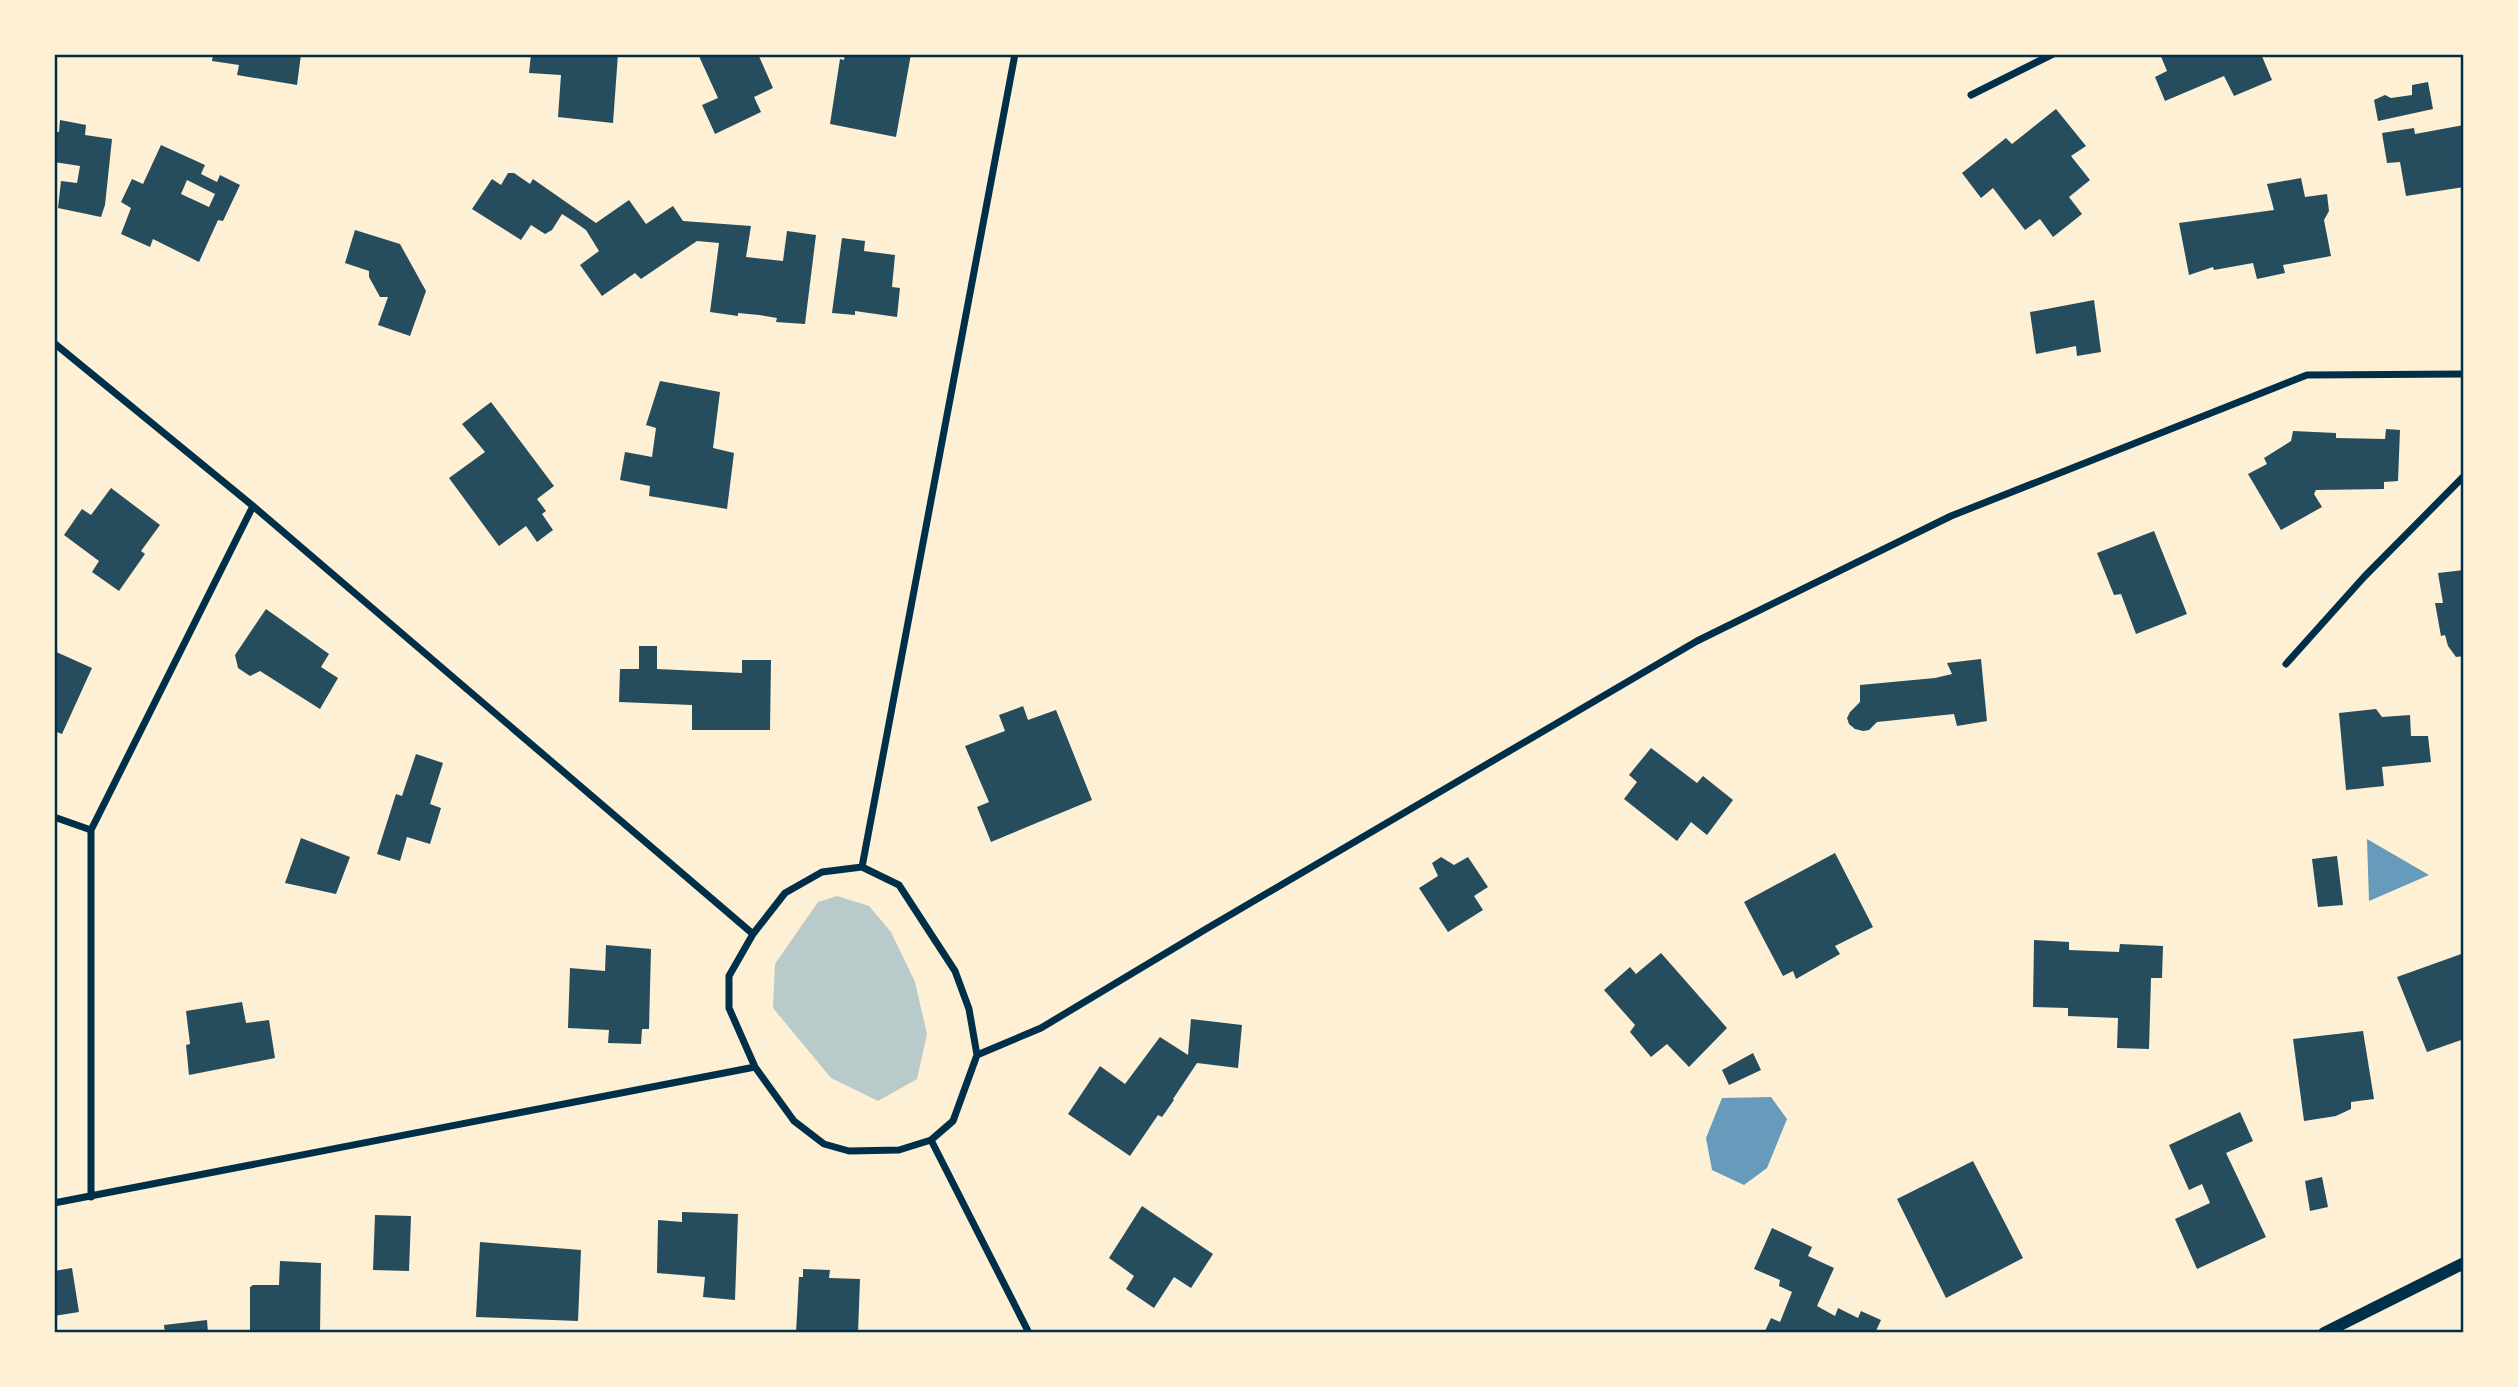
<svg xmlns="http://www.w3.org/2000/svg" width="2518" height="1387" viewBox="0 0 2518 1387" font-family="'Roboto Condensed',sans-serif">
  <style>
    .green { fill: #b9caca }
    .water { fill: #669bbc }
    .building { fill: #264d5e; fill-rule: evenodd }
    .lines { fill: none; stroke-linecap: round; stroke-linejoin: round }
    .minor { stroke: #003049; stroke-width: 7 }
    .tertiary { stroke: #003049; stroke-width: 12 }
    .neatline { fill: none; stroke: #003049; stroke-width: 2.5 }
  </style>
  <rect width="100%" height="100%" fill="#fdf0d5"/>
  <path class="green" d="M837 896 869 906 891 932 915 982 927 1034 917 1079 878 1101 831 1078 773 1008 775 964 818 902Z"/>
  <path class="water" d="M2367 839 2429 875 2369 901Z
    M1771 1097 1787 1119 1767 1168 1744 1185 1712 1170 1706 1138 1722 1098Z"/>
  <path class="building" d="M213 54H301L297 85 237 75 239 65 212 61Z
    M531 54H618L613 123 558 117 561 75 529 73Z
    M698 54H758L773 88 754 97 761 112 715 134 702 105 718 98Z
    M845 54H911L896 137 830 124 840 59 844 60Z
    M2160 54H2261L2272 80 2234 96 2224 76 2165 101 2155 77 2167 71Z
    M2428 82 2433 109 2378 121 2374 100 2385 95 2391 98 2412 95V85Z
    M2056 109 2086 146 2071 156 2090 180 2069 197 2082 214 2053 237 2040 219 2025 230 1993 188 1981 198 1962 173 2006 138 2012 144Z
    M60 120 86 125 85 135 112 139 105 205 101 217 58 208 61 181 77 183 80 166 54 162V132H59Z
    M2464 125V187L2406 196 2400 162 2387 163 2382 133 2414 128 2415 134Z
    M161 145 205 165 201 174 217 182 220 175 240 185 223 221 218 220 199 262 153 239 150 247 121 234 131 208 121 202 132 179 143 184ZM187 180 215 194 209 207 181 194Z
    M508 173H514L530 184 533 179 596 223 629 200 646 224 673 206 683 221 751 226 746 257 783 261 787 231 816 235 805 324 776 322 777 318 759 315 738 313V316L710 312 719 243 697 241 641 279 635 273 602 296 580 265 599 251 586 230 573 221 562 214 552 230 545 234 531 225 521 240 472 209 492 179 501 185Z
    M2301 178 2305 197 2327 194 2329 211 2324 220 2331 256 2283 265 2285 273 2257 279 2253 263 2214 270 2213 267 2189 275 2179 223 2274 210 2267 184Z
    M355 230 400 244 426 291 410 336 378 325 388 297H380L369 277V271L345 263Z
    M842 238 865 241 864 251 895 255 892 287 900 288 897 317 855 311V315L832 313Z
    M2094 300 2101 352 2077 356 2076 346 2036 354 2030 312Z
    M660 381 720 392 713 448 734 453 727 509 649 496 650 486 620 480 625 452 652 457 656 428 646 425Z
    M491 402 554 486 537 499 546 511 542 514 553 530 537 542 526 526 499 546 449 478 485 452 462 424Z
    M2386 429 2400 430 2398 481 2384 482V489L2316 490 2314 494 2322 507 2281 530 2248 474 2267 464 2264 458 2291 441 2293 431 2336 433V438L2385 439Z
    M111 488 160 525 141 551 145 554 119 591 92 572 99 561 64 535 82 509 91 515Z
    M2154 531 2187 614 2136 634 2121 594 2114 595 2097 553Z
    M2464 570V656L2456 657 2448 646 2445 635 2441 636 2435 603H2443L2438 573Z
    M266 609 329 654 321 667 338 678 320 709 260 671 250 676 238 668 235 655Z
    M639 646H657V669L742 673V660H771L770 730H692V705L619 702 620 669H639Z
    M54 651 92 668 62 734 54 731Z
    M1981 659 1987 721 1957 726 1954 714 1877 722 1869 730 1863 731 1855 729 1849 724 1847 718 1850 712 1860 702V685L1935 678 1952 674 1947 663Z
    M1023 706 1028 720 1056 710 1092 800 991 842 977 807 989 802 965 746 1005 731 999 715Z
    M2376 709 2382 717 2410 715 2411 736H2428L2431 762 2382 767 2384 786 2346 790 2339 713Z
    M1651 748 1697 783 1703 776 1733 800 1707 835 1691 822 1677 841 1624 799 1637 782 1629 775Z
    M416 754 443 763 430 804 441 808 430 844 407 837 400 861 377 854 396 794 402 796Z
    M301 838 350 857 336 894 285 883Z
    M1835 853 1873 927 1835 946 1840 954 1796 979 1793 971 1783 976 1744 902Z
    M2337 856 2343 905 2318 907 2312 859Z
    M1441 857 1454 865 1468 857 1488 887 1474 896 1483 910 1448 932 1419 888 1438 876 1432 863Z
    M2034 940 2069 942V950L2119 952 2120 944 2163 946 2162 978H2151L2149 1049 2117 1048 2118 1018 2068 1016V1008L2033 1007Z
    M606 945 651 949 649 1029H642L641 1044 608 1043 609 1030 568 1028 570 968 605 971Z
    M1661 953 1727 1028 1689 1067 1667 1044 1651 1057 1630 1032 1635 1025 1604 990 1630 967 1636 974Z
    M2464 953V1039L2427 1052 2397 977Z
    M242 1002 246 1023 269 1020 275 1058 189 1075 186 1045 190 1044 186 1011Z
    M1191 1019 1242 1025 1238 1068 1197 1063 1173 1099 1174 1100 1162 1117 1158 1115 1130 1156 1068 1114 1100 1066 1125 1084 1160 1037 1188 1055Z
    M2363 1031 2374 1099 2351 1102V1109L2336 1116 2304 1121 2293 1039Z
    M1753 1053 1761 1070 1729 1085 1722 1070Z
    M2240 1112 2253 1141 2226 1153 2266 1237 2197 1269 2175 1219 2210 1203 2202 1184 2189 1190 2169 1145Z
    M1973 1161 2023 1258 1946 1298 1897 1199Z
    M2322 1177 2328 1207 2310 1211 2305 1181Z
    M1142 1206 1213 1254 1191 1288 1174 1277 1154 1308 1126 1289 1134 1276 1109 1258Z
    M682 1212 738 1214 735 1300 703 1297 705 1277 657 1273 658 1220 682 1222Z
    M375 1215 411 1216 409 1271 373 1270Z
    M1772 1228 1812 1247 1808 1256 1834 1268 1817 1306 1835 1316 1838 1308 1858 1318 1861 1311 1881 1320 1875 1333 1765 1331 1771 1318 1780 1322 1792 1292 1779 1286 1780 1280 1754 1269Z
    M480 1242 581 1250 578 1321 476 1317Z
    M280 1261 321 1263 320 1333H250V1287L253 1285H279Z
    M72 1268 79 1312 54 1316V1271Z
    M803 1269 830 1270 829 1278 860 1279 858 1333H796L799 1277H803Z
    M207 1320 208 1333H165L164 1325Z"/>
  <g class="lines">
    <path class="minor" d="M1971 95 2053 54
      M54 343 253 506 753 934
      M2286 664 2364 577 2464 476
      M54 817 91 830
      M862 867 1015 54
      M862 867 899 885 955 971 969 1009 977 1055 953 1121 931 1140 899 1150 849 1151 824 1144 794 1121 755 1067 729 1008V976L753 934 785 893 822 872Z
      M977 1055 1041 1028 1206 929 1697 641 1951 516 2307 375 2464 374
      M931 1140 1029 1333
      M91 1197V830L253 506
      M54 1203 755 1067"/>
    <path class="tertiary" d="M2324 1333 2464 1263"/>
  </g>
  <rect width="2518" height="1387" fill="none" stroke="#fdf0d5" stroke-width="112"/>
  <rect x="56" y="56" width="2406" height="1275" class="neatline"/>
</svg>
